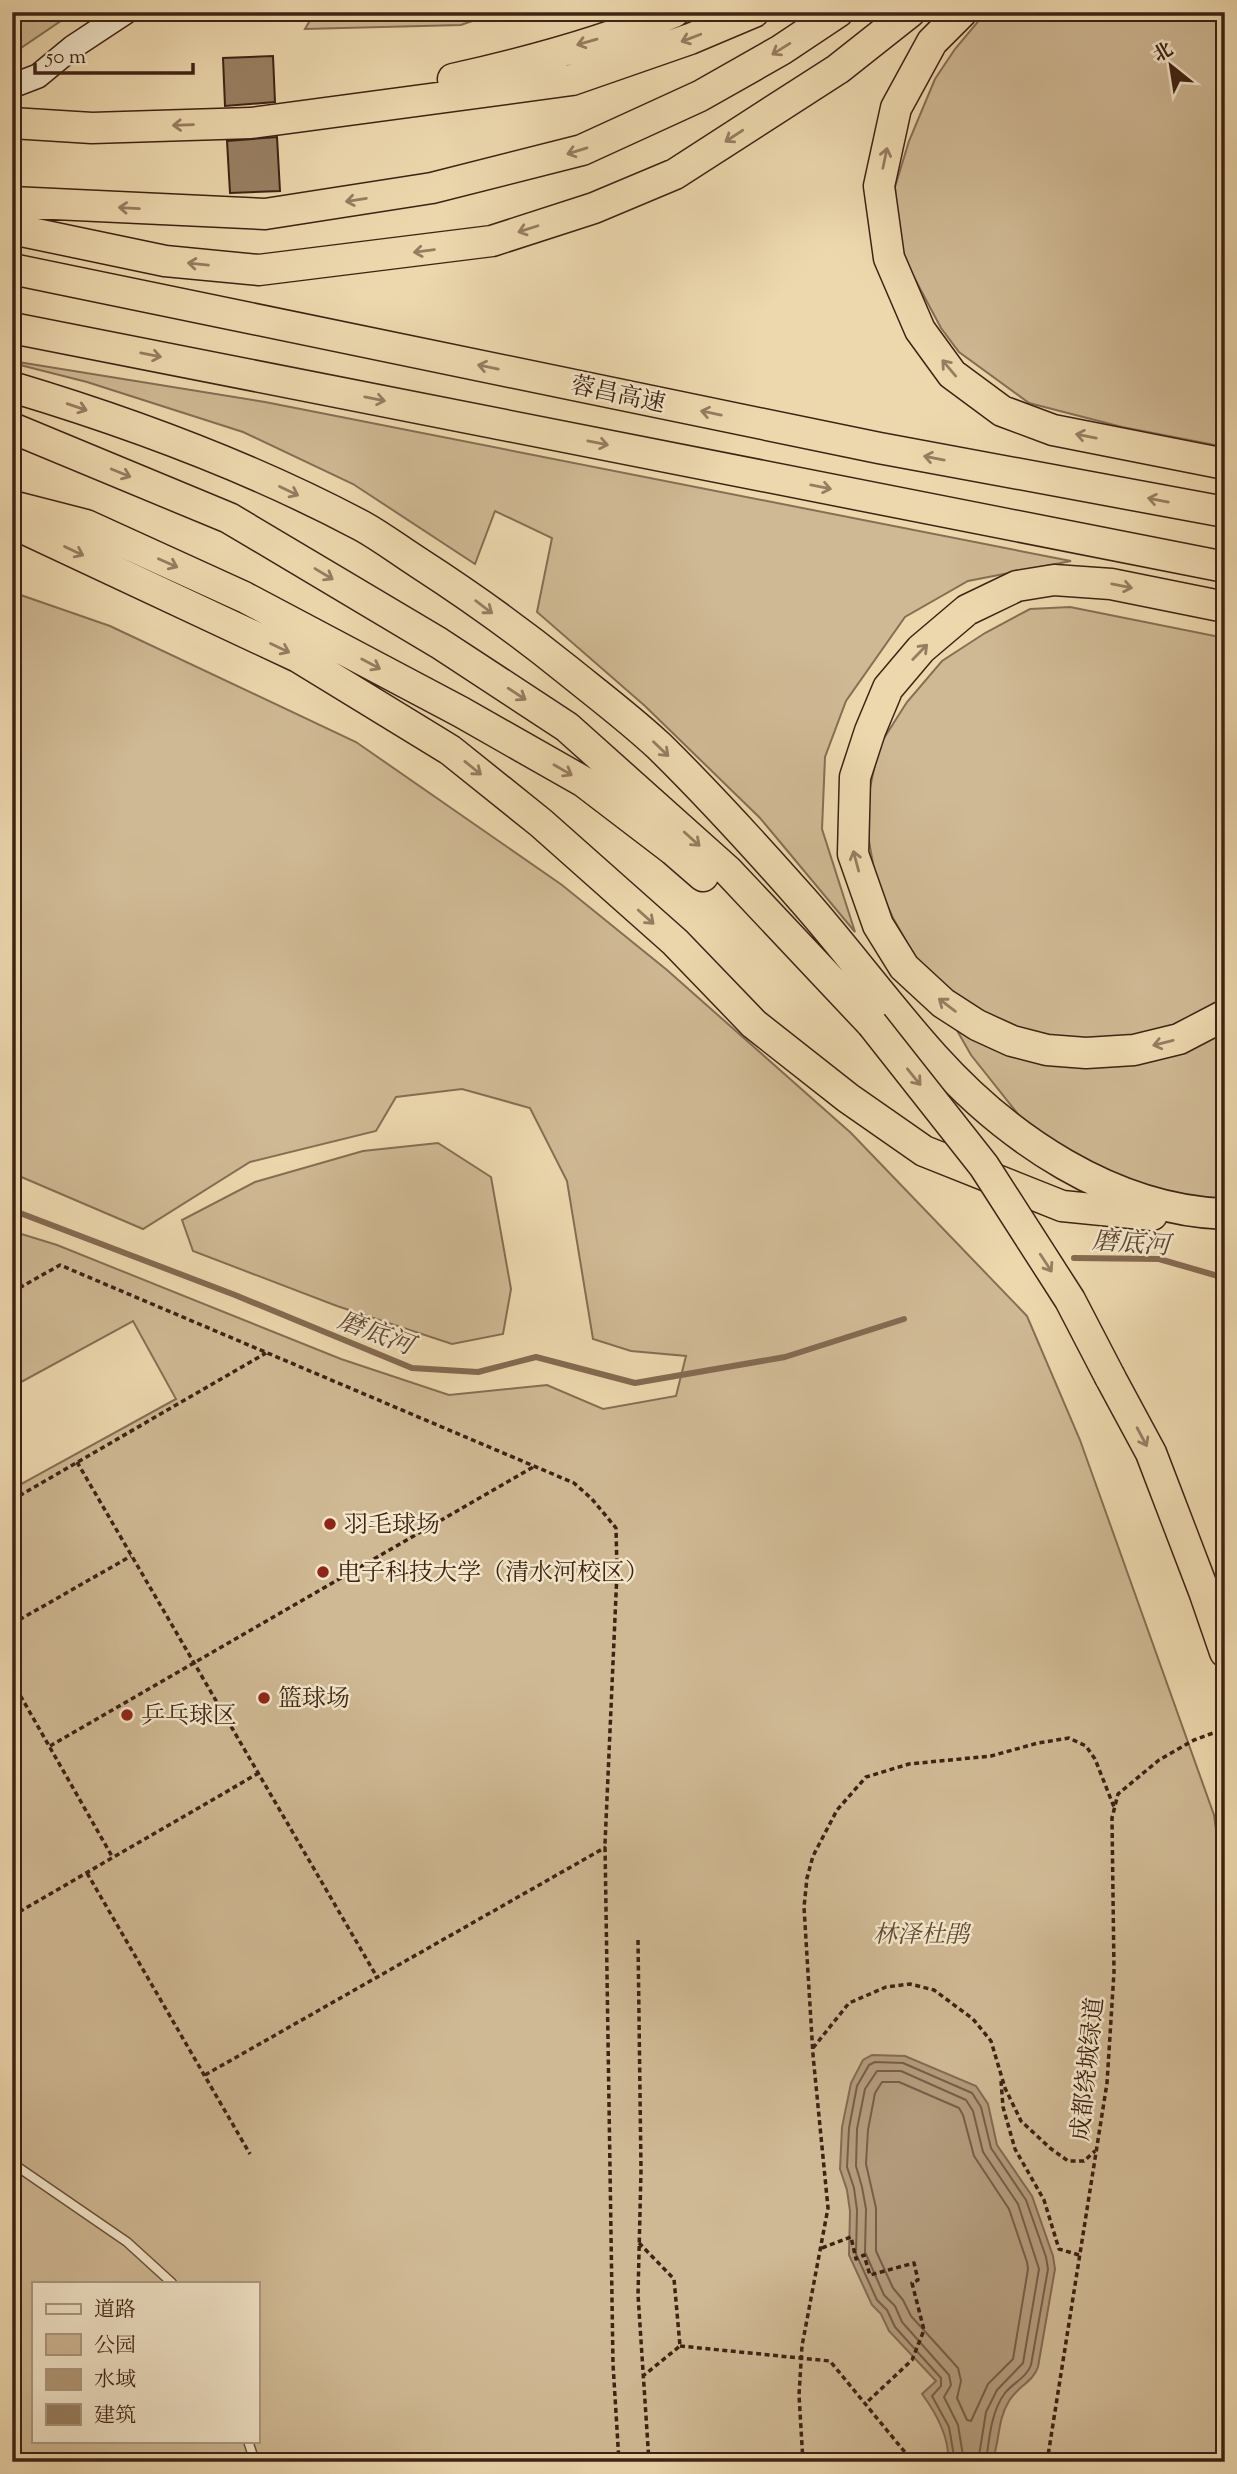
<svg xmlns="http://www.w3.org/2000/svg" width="1237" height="2474" viewBox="0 0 1237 2474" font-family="'Sorts Mill Goudy','Noto Serif SC',serif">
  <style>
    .green { fill: #cfb994; stroke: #866e54; stroke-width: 2; fill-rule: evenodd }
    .water { fill: #b29a7a; stroke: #846a51; stroke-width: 2 }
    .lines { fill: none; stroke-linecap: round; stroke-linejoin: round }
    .shore { stroke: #785e47; stroke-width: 2 }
    .stream { stroke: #846a51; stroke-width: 6 }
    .building { fill: #998164; stroke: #3e2214; stroke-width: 2 }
    .service-casing { stroke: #6a503a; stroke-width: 11 }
    .secondary-casing { stroke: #3e2214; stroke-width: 26 }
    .motorway-casing { stroke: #3e2214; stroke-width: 33 }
    .path { stroke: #3e2214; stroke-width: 3.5; stroke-dasharray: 5 3.5; stroke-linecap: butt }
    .service { stroke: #f3e6ca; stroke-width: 8 }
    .secondary { stroke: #f3e6ca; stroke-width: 23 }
    .motorway { stroke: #edd8ae; stroke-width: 30 }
    .motorway-bridge-casing { stroke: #3e2214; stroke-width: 33; stroke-linecap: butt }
    .motorway-bridge { stroke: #edd8ae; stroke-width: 30 }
    .oneway { stroke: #967d61 }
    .poi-dot { fill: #8f2418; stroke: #f3e6ca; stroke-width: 2.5 }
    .labels { text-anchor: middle; stroke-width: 5; stroke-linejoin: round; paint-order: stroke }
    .street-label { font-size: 24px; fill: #3e2214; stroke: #f3e6ca }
    .poi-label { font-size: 24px; fill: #3e2214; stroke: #f3e6ca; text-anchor: start }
    .park-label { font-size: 24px; font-style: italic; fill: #624834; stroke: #f3e6ca }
    .water-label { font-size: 26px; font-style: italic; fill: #614633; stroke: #f3e6ca }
  </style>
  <rect width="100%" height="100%" fill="#edd8ae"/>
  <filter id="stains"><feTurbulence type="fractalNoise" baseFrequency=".00286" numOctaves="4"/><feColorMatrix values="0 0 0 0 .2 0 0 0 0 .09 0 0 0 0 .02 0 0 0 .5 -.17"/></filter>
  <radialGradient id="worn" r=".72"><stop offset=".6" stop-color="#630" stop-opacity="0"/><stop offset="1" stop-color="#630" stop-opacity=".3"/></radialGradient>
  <path class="green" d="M12 12H74L12 54Z
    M315 12H495V13L461 25 305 29Z
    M986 12H1225V447L1122 427 1029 403 959 352 941 328 899 249 895 187 909 141 935 79 955 49Z
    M12 361 265 402 1071 561 968 581 905 617 846 701 825 757 822 829 855 932 760 818 645 706 537 612 552 538 495 511 475 564 353 484 243 432 87 382 12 363Z
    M12 592 110 626 356 742 562 885 667 970 851 1133 1027 1316 1080 1440 1214 1815 1225 1892V2462H12V1489L176 1399 133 1321 12 1387V1231L57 1245 341 1359 449 1395 547 1385 603 1409 676 1396 686 1356 631 1351 593 1339 567 1181 530 1108 462 1089 396 1097 376 1131 250 1162 143 1229 12 1173ZM33 2283H257V2441H33Z
    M1070 607 1225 638V1203L1132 1184 1066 1153 1021 1118 971 1055 893 918 876 881 869 841 868 797 879 746 907 702 942 661 985 633 1030 609Z
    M438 1143 491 1177 511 1289 503 1334 452 1344 337 1306 193 1251 182 1220 255 1182 363 1151Z"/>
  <path class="water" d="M872 2055 905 2056 976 2086 988 2104 997 2145 1032 2196 1053 2256 1055 2269 1038 2367C1033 2382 1017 2387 1009 2401 997 2420 1000 2442 992 2462H948C950 2437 936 2413 922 2394L936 2381 889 2331 881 2314 872 2305 849 2255 850 2211 847 2190 840 2169 842 2127 851 2083 863 2060Z"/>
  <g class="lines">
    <path class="shore" d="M882 2082H899L959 2108 963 2115 974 2156 1009 2209 1027 2262 1028 2269 1013 2359 988 2384 971 2421 967 2420 957 2398 961 2381 958 2368 911 2316 903 2300 893 2288 876 2251V2208L866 2164 868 2130 875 2093Z
      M955 2462 949 2427 932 2396 941 2386V2378L895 2327 887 2310 877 2300 856 2254 857 2210 854 2188 847 2167 849 2128 857 2086 869 2065 875 2062 903 2063 972 2093 981 2107 991 2148 1026 2200 1046 2257 1048 2269 1031 2365C1027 2377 1013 2383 1005 2393 991 2411 989 2440 986 2462
      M964 2462 958 2425 944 2397 951 2385 949 2375 902 2322 895 2306 884 2295 865 2252 866 2209 862 2187 856 2166 857 2129 865 2089 877 2071H901L966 2100 973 2111 983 2152 1018 2204 1039 2269 1023 2363 997 2390 986 2412 978 2462"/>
    <path class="stream" d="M12 1210 235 1295 412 1368 478 1372 536 1357 635 1383 785 1357 904 1319
      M1074 1258 1159 1259 1225 1278"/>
  </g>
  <path class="building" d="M273 56 275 102 225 106 223 58Z
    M277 137 280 191 230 193 227 141Z"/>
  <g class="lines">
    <defs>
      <path id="service" d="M12 2163 127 2242 172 2283
        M248 2441 255 2462"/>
      <path id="secondary" d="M12 86 38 76 73 47 126 12"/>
      <path id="motorway" d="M962 12 932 42 896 108 879 186 889 258 920 330 952 374 1002 411 1053 430 1225 464
        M453 79C525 63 607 41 674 12
        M12 123 92 128 251 123 572 80 690 39 754 12
        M12 202 265 214 432 188 582 150 700 96 781 50 838 12
        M12 229 165 261 259 270 492 241 594 208 675 174 838 69 910 12
        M12 269 879 448 1225 512
        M12 328 1225 567
        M12 387C129 422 255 469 362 526 382 537 400 551 419 563 470 596 519 631 566 669 597 694 630 719 659 746 709 795 757 848 803 900 848 951 888 1006 934 1057 1007 1138 1112 1210 1225 1214
        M12 428 229 518 439 643 567 727 728 871 872 1024
        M12 506 86 525 244 597 461 712 584 782 673 850 703 876
        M12 523 298 657 450 750 541 823 675 942 754 1024 848 1098 924 1151 1062 1206 1152 1215
        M1225 607 1111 584 1054 580 1017 586 967 610 921 649 888 688 870 731 855 777 853 854 878 925 904 967 943 1003 977 1025 1012 1041 1047 1050 1086 1053 1134 1050 1179 1039 1225 1015
        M1110 1377 1151 1453 1205 1594 1225 1652"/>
    </defs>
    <use href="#service" class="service-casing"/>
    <use href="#secondary" class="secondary-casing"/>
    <use href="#motorway" class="motorway-casing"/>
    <path class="path" d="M12 1292 60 1265 574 1483 592 1499 616 1528 617 1572 605 1844 613 2364 619 2462
      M77 1462 377 1977
      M12 1500 266 1353
      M12 1624 131 1556
      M12 1681 113 1858
      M50 1746 533 1467
      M87 1873 250 2154
      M12 1916 257 1774
      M638 1940 641 2170 638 2295 649 2462
      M813 2048 849 2003 886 1987 910 1984 934 1990 973 2019 991 2041 1005 2088 1021 2121 1050 2148 1068 2161H1084L1095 2151
      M205 2075 606 1847
      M1001 2081 1003 2107 1015 2149 1044 2200 1059 2249 1079 2255
      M639 2243 674 2279 680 2346 643 2376
      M822 2248 851 2237 856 2259 864 2255 870 2275 914 2263 918 2280 912 2283 924 2330 912 2360 865 2404
      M680 2346 830 2361 913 2462
      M803 2462 799 2395 802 2346 828 2208 813 2055 804 1907 807 1878 813 1856 837 1810 866 1777 909 1764 991 1756 1038 1743 1069 1738 1086 1746 1095 1759 1114 1807
      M1047 2462 1107 2083 1114 1972 1112 1818 1118 1794 1159 1760 1194 1740 1216 1732"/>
    <use href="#service" class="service"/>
    <use href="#secondary" class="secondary"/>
    <use href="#motorway" class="motorway"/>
    <defs>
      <path id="motorway-bridge" d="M872 1024 984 1166 1070 1300 1110 1377"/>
    </defs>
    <use href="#motorway-bridge" class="motorway-bridge-casing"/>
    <use href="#motorway-bridge" class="motorway-bridge"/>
  </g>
  <defs><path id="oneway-shaft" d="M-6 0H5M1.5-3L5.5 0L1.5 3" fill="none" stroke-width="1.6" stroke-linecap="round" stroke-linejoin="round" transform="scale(1.75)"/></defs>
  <g class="oneway">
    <use href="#oneway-shaft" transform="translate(691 38) rotate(159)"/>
    <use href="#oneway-shaft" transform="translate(587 42) rotate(164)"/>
    <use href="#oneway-shaft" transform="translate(781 49) rotate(148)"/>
    <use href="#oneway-shaft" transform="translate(183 125) rotate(178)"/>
    <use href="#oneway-shaft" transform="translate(734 136) rotate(147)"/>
    <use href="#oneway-shaft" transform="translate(577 151) rotate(163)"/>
    <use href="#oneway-shaft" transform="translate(885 158) rotate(-78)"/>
    <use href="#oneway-shaft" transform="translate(356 200) rotate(171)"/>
    <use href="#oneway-shaft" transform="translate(129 208) rotate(-177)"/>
    <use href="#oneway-shaft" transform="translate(528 229) rotate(162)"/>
    <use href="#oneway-shaft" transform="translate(424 251) rotate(172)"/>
    <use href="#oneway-shaft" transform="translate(198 264) rotate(-174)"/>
    <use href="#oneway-shaft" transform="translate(151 355) rotate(11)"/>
    <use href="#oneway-shaft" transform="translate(488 367) rotate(-168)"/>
    <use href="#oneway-shaft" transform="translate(949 368) rotate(-130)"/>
    <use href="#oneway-shaft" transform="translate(375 399) rotate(11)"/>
    <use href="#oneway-shaft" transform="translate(77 407) rotate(19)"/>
    <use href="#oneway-shaft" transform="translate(711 413) rotate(-168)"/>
    <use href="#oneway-shaft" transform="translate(1086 436) rotate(-169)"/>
    <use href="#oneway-shaft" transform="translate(598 443) rotate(11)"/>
    <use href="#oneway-shaft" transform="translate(934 458) rotate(-169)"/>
    <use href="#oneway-shaft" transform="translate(121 473) rotate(22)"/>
    <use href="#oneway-shaft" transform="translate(821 487) rotate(11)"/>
    <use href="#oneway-shaft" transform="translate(289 491) rotate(26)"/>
    <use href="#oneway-shaft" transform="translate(1158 500) rotate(-169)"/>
    <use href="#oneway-shaft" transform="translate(74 551) rotate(25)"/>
    <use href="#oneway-shaft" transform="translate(168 563) rotate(24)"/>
    <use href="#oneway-shaft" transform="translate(324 574) rotate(31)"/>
    <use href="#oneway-shaft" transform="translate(1122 586) rotate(11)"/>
    <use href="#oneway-shaft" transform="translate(484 607) rotate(37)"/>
    <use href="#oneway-shaft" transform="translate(280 648) rotate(25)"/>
    <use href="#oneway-shaft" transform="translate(920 652) rotate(-46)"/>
    <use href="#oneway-shaft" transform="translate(371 664) rotate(28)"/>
    <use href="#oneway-shaft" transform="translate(517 694) rotate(33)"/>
    <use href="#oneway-shaft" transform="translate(661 749) rotate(44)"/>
    <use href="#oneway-shaft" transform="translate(473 768) rotate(39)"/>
    <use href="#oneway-shaft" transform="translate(563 770) rotate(30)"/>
    <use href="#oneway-shaft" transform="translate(692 839) rotate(42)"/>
    <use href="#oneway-shaft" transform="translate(856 861) rotate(-105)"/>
    <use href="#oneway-shaft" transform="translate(646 917) rotate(42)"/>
    <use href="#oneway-shaft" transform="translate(947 1005) rotate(-143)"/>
    <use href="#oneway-shaft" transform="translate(1163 1043) rotate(166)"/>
    <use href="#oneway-shaft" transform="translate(914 1077) rotate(51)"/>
    <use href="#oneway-shaft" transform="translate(1046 1263) rotate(57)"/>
    <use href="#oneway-shaft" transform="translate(1142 1437) rotate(62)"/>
  </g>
  <g class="poi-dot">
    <circle cx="330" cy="1524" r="7"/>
    <circle cx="323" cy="1572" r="7"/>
    <circle cx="264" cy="1698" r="7"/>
    <circle cx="127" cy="1715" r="7"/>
  </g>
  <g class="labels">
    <g class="street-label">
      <text transform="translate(618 394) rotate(12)" y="8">蓉昌高速</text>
      <text transform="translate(1087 2069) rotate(-84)" y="8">成都绕城绿道</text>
    </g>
    <g class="poi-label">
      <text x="344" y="1532">羽毛球场</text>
      <text x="337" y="1580">电子科技大学（清水河校区）</text>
      <text x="278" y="1706">篮球场</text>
      <text x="141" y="1723">乒乓球区</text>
    </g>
    <g class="park-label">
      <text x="921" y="1942">林泽杜鹃</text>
    </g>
    <g class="water-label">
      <text transform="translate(1131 1242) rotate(4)" y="9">磨底河</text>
      <text transform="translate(376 1332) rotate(21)" y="9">磨底河</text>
    </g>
  </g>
  <rect width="1237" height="2474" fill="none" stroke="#edd8ae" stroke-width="42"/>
  <rect x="14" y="14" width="1209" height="2446" fill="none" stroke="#3e2214" stroke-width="3.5"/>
  <rect x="21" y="21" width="1195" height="2432" fill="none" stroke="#3e2214" stroke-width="2"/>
  <rect x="32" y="2282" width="228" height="161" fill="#f3e6ca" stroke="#ab9881" stroke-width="2"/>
  <rect x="46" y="2304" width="35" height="10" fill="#f3e6ca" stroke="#ab9881" stroke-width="2"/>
  <text x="94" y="2316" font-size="21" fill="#3e2214">道路</text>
  <rect x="46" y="2334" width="35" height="21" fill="#cfb994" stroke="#ab9881" stroke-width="2"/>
  <text x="94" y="2352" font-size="21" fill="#3e2214">公园</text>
  <rect x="46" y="2369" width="35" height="21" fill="#b29a7a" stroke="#ab9881" stroke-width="2"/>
  <text x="94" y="2386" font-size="21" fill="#3e2214">水域</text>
  <rect x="46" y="2404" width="35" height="21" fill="#998164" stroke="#ab9881" stroke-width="2"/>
  <text x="94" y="2422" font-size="21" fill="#3e2214">建筑</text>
  <g transform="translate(1171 66) rotate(330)" stroke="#f3e6ca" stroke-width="5" paint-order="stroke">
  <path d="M0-5L12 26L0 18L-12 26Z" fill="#3e2214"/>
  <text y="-10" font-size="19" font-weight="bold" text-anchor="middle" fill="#3e2214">北</text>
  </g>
  <path d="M35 63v10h158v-10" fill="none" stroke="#3e2214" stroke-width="3.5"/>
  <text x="46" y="63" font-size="21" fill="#3e2214" stroke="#f3e6ca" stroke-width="5" paint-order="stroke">50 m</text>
  <rect width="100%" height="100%" filter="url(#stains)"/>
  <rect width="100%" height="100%" fill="url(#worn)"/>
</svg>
